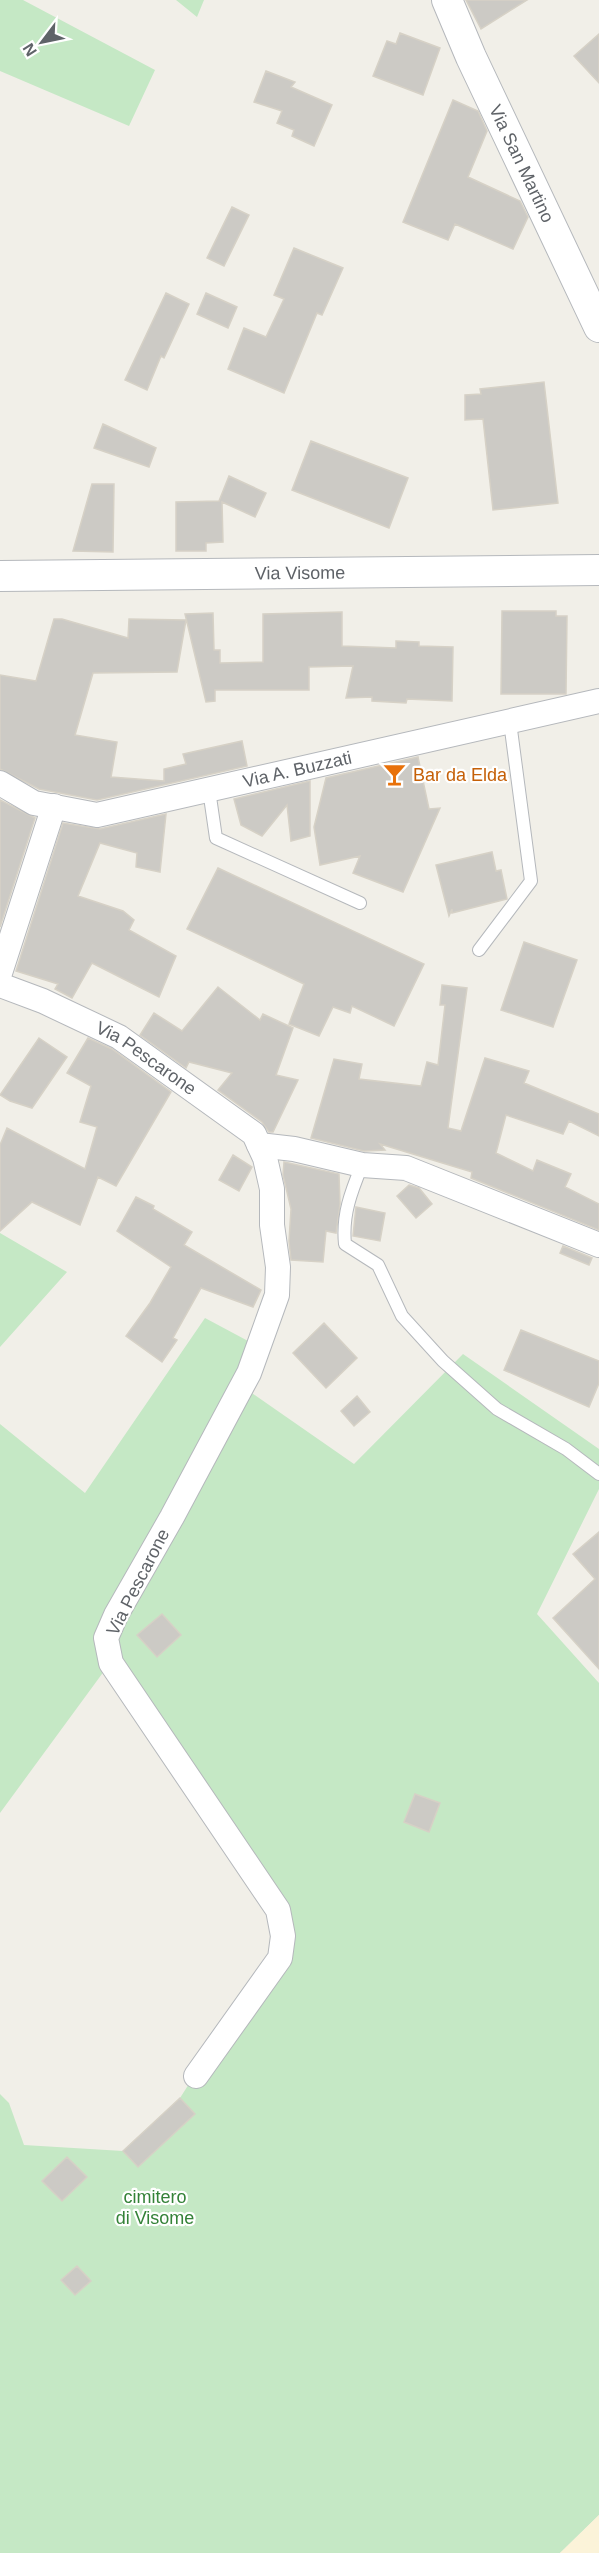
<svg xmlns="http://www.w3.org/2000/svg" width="599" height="2553" viewBox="0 0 599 2553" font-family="Helvetica,sans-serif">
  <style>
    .green { fill: #c5e8c5 }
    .sand { fill: #fbf3d9 }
    .building { fill: #cccac5; stroke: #d6d1c6; stroke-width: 1.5 }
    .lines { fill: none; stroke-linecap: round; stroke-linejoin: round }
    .service-casing { stroke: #b5b8bc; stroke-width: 14 }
    .minor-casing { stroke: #b5b8bc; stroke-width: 26 }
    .tertiary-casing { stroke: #b5b8bc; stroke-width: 32 }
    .service { stroke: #fff; stroke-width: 12 }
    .minor { stroke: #fff; stroke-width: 24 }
    .tertiary { stroke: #fff; stroke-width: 30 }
    .labels { text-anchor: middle; stroke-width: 4.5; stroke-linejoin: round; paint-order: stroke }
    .street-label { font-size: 18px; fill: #5f6368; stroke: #fff }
    .food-label { font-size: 18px; fill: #c56008; stroke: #fff; text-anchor: start }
    .park-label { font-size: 18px; fill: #348238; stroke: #fff }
  </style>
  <rect width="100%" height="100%" fill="#f1efe8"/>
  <path class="green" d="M0 0H23L155 70 129 126 0 71Z
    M176 0H204L197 17Z
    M0 1233 67 1272 0 1347Z
    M205 1318 267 1351 246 1389 354 1464 463 1354 599 1449V1489L537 1614 599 1683V2515L560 2553H0V2094L9 2103 24 2145 123 2151 180 2098 283 1936 110 1663 0 1813V1424L85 1493Z"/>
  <path class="sand" d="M599 2515V2553H560Z"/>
  <path class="building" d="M466 0H527L481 29Z
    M400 33 440 48 423 95 373 76 387 41 396 44Z
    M599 34V83L574 56Z
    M266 71 295 82 291 87 332 105 314 146 292 136 294 130 277 123 282 111 254 102Z
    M453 100 478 111 487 131 468 177 520 201 528 217 513 249 455 224 448 240 403 222Z
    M232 207 249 215 224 266 207 258Z
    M294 248 343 268 322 315 317 313 284 393 228 369 244 328 266 337 284 299 274 295Z
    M166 293 189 304 164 358 161 356 147 390 125 380Z
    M206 293 237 307 228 328 197 314Z
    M544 382 558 503 493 510 483 419 465 420V395L481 394 480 389Z
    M103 424 156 448 149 467 94 448Z
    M311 441 408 478 389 528 292 490Z
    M229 476 266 493 255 517 222 502 223 542 206 543V551H176V502L219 501Z
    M92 484H114L113 552 73 551Z
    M502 611H556V616H567L566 694H501Z
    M342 612V646L396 648V641L419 642V646L453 647 452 701 407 699 406 703 372 701V697L346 698 353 666 309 667V690H215V701L206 702 185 614 213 613 214 650H220V663L263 662V614Z
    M54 619H62L128 638 129 619 186 620 177 672 93 673 75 735 117 742 111 777 164 781V769L186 764 183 754 242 741 247 766 97 800 39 789 0 769V675L36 681Z
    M418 757 429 809 440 808 403 892 353 873 360 856 320 865 314 827 326 778Z
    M310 781V836L291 841 287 805 262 836 241 825 234 799Z
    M0 800 35 818 0 927Z
    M166 814 160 872 136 867 137 853 100 843 78 896 123 911 134 920 129 930 176 956 159 997 92 963 72 998 55 989 58 984 16 971 63 823 100 829Z
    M492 852 496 871 501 870 507 899 452 913V909L449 916 436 865Z
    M218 868 424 964 394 1026 352 1006 350 1013 333 1007 319 1036 289 1024 304 984 187 929Z
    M524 942 577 960 553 1027 501 1010Z
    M442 985 467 988 448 1128 461 1131 485 1058 529 1071 524 1083 599 1114V1136L569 1121 563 1134 506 1115 496 1153 533 1171 537 1160 571 1174 565 1187 599 1204V1230L471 1178 472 1172 380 1144 385 1150 364 1151 311 1138 334 1059 362 1064 359 1079 421 1086 427 1062 438 1065 445 1005H440Z
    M218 987 260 1020 263 1014 293 1028 276 1075 298 1080 273 1132H269L262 1122 218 1090 232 1073 189 1062 186 1068 140 1035 154 1013 182 1031Z
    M39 1038 67 1057 32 1108 10 1101 0 1095Z
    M88 1038 112 1049 171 1092 116 1186 98 1177 80 1225 32 1202 0 1231V1145L7 1128 85 1169 97 1127 80 1122 91 1086 67 1073Z
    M233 1155 252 1167 239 1191 219 1180Z
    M284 1162 339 1174 340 1204 336 1233 326 1231 323 1262 291 1260 289 1241 291 1209 283 1175Z
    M409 1185 419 1188 432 1204 416 1218 397 1196Z
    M136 1197 154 1206 153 1209 192 1232 184 1245 261 1290 253 1307 201 1288 173 1338 177 1340 162 1362 126 1336 150 1303 171 1267 117 1231Z
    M356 1207 385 1213 380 1241 353 1236Z
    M563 1246 592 1258 589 1265 560 1253Z
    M324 1323 357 1358 326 1388 293 1353Z
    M521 1330 599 1361V1383L589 1407 504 1370Z
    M357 1396 370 1412 354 1426 341 1411Z
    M599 1532V1669L553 1618 595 1579 573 1554Z
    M162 1614 181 1635 157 1657 137 1635Z
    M415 1794 440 1803 429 1832 404 1822Z
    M180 2098 195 2114 138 2167 123 2151Z
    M67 2157 87 2177 62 2201 42 2181Z
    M77 2266 91 2281 75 2295 61 2280Z"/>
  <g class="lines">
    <defs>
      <path id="service" d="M209 790 216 838 360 903
        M479 950 531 881 510 722
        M362 1165C351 1192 342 1215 345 1244L378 1265 402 1316 443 1361 497 1409 566 1449 599 1474"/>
      <g id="minor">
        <path id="s1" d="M0 783 34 803 97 815 599 701"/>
        <path d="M0 973 54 806"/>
        <path id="s2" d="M0 985 43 1001 119 1037 254 1134 265 1158 272 1189V1225L278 1267 277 1295 249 1373 172 1517 116 1615 106 1638 111 1663 278 1910 283 1936 280 1958 196 2076"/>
        <path d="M259 1145 294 1149 362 1165 406 1168 599 1245"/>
      </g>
      <g id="tertiary">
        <path id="s3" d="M447 0 471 57 599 327"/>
        <path id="s4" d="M0 576 599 570"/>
      </g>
    </defs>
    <use href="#service" class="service-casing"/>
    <use href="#minor" class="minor-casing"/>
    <use href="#tertiary" class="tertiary-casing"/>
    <use href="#service" class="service"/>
    <use href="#minor" class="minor"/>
    <use href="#tertiary" class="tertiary"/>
  </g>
  <defs>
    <symbol id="bar-bare" viewBox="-9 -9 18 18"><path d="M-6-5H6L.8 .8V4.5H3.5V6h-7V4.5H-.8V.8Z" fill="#e8710a" stroke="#fff" stroke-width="2.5" paint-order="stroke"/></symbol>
  </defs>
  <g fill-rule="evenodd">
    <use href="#bar-bare" x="378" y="758" width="33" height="33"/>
  </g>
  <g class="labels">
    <g class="street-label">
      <text dy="6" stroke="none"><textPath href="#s3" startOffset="180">Via San Martino</textPath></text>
      <text dy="6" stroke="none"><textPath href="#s4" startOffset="300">Via Visome</textPath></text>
      <text dy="6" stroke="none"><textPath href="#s1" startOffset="309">Via A. Buzzati</textPath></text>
      <text dy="6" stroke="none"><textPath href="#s2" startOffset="164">Via Pescarone</textPath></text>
      <text transform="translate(138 1582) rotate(-63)" y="6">Via Pescarone</text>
    </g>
    <g class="food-label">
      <text x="413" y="781">Bar da Elda</text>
    </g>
    <g class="park-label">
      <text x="155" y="2203">cimitero<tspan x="155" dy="21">di Visome</tspan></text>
    </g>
  </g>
  <g transform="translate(42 42) rotate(238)" stroke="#ffffff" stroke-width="4.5" paint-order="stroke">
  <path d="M0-4.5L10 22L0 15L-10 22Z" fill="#5f6368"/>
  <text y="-9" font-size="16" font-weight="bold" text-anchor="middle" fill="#5f6368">N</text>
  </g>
</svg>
